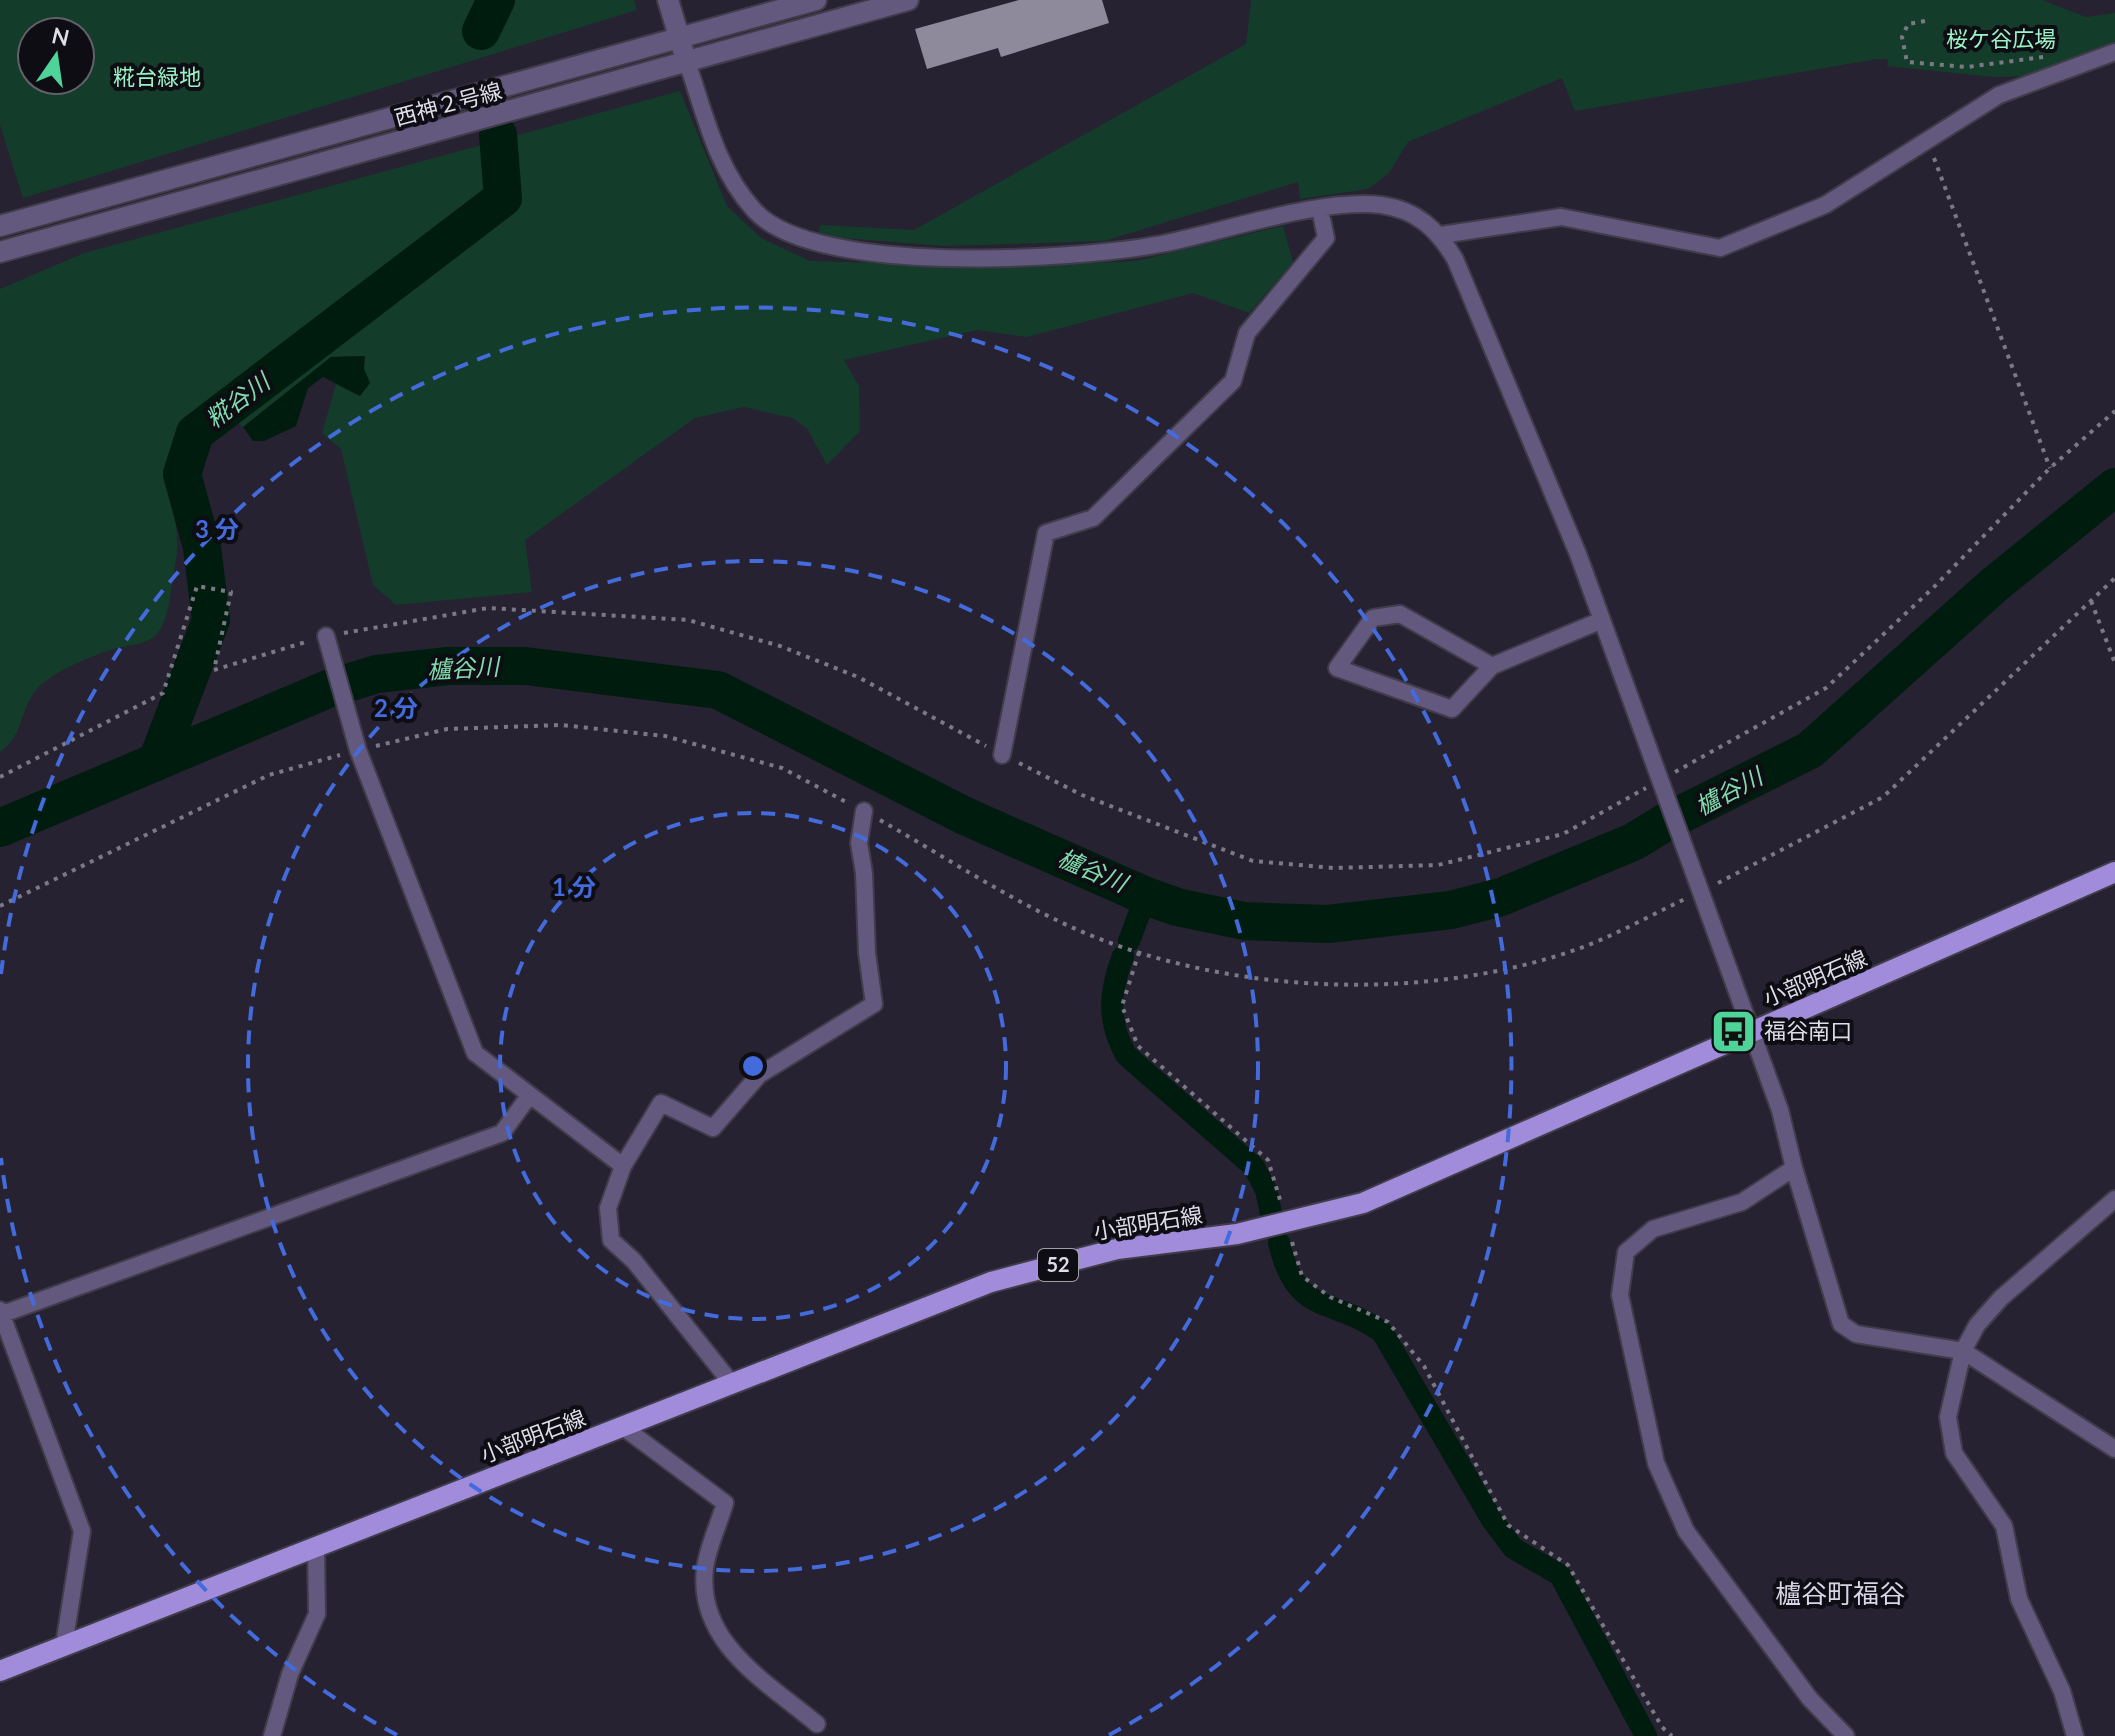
<svg xmlns="http://www.w3.org/2000/svg" width="2115" height="1736" viewBox="0 0 2115 1736" font-family="Lato,'Noto Sans JP',sans-serif">
  <style>
    .green { fill: #143c2a; fill-rule: evenodd }
    .water { fill: #001c0f }
    .lines { fill: none; stroke-linecap: round; stroke-linejoin: round }
    .canal { stroke: #001c0f; stroke-width: 22 }
    .river { stroke: #001c0f; stroke-width: 38 }
    .building { fill: #8e8a9c }
    .minor-casing { stroke: #403c4a; stroke-width: 20 }
    .tertiary-casing { stroke: #403c4a; stroke-width: 24 }
    .primary-casing { stroke: #403c4a; stroke-width: 24 }
    .path { stroke: #7c7986; stroke-width: 4; stroke-dasharray: 4 6; stroke-linecap: butt }
    .minor { stroke: #63597f; stroke-width: 16 }
    .tertiary { stroke: #63597f; stroke-width: 20 }
    .primary { stroke: #a18cdb; stroke-width: 20 }
    .ring { fill: none; stroke: #446bdb; stroke-width: 4; stroke-dasharray: 14 10 }
    .labels { text-anchor: middle; stroke-width: 8; stroke-linejoin: round; paint-order: stroke }
    .shield { fill: #0e0d13; stroke: #a09fa7; stroke-width: 2 }
    .shield-label { font-size: 20px; font-weight: bold; fill: #dfdde7 }
    .park-label { font-size: 22px; fill: #9af3c7; stroke: #0e0d13 }
    .street-label { font-size: 22px; fill: #dfdde7; stroke: #0e0d13 }
    .poi-label { font-size: 22px; fill: #dfdde7; stroke: #0e0d13; text-anchor: start }
    .water-label { font-size: 24px; font-style: italic; fill: #82daaf; stroke: #0e0d13 }
    .quarter-label { font-size: 26px; fill: #d8d4e8; stroke: #0e0d13 }
    .centre { fill: #446bdb; stroke: #0e0d13; stroke-width: 4 }
    .ring-label { font-size: 24px; text-anchor: middle; font-weight: bold; fill: #446bdb; stroke: #0e0d13; stroke-width: 8; stroke-linejoin: round; paint-order: stroke }
  </style>
  <rect width="100%" height="100%" fill="#262231"/>
  <path class="green" d="M0 0H634L637 10 23 198 0 125ZM32 32H80V80H32Z
    M1251 0H2042L2086 17 2115 13V45L2029 76 1994 77 1887 66 1888 59H1877L1575 111 1562 78 1408 142 1389 173 1368 189 1300 199 1298 182 1104 241 945 246 818 236 820 225 914 230 1246 44Z
    M680 91 727 206 761 238 810 261 1013 267 1136 261 1283 226 1293 262 1249 313 1193 293 1027 337 977 330 844 360 859 386 860 431 827 465 807 428 792 418 744 407 695 418 525 540 532 592 396 605 373 585 341 449 322 433 336 384 360 396 365 356 331 357 243 427 219 408C145 444 175 480 177 542 178 558 173 575 171 590 169 604 167 619 159 631 148 647 126 644 110 650 89 657 61 669 44 682 20 700 25 736 0 752V289L84 253Z"/>
  <path class="water" d="M365 356 364 369 370 383 360 396 323 377 308 388 296 426 264 441H253L243 427 331 357Z"/>
  <g class="lines">
    <path class="canal" d="M1129 941 1146 896
      M1123 956C1109 993 1107 1020 1126 1055L1254 1167 1266 1190 1271 1213
      M1279 1243C1297 1318 1332 1296 1382 1332L1492 1520 1513 1548 1560 1575 1646 1736"/>
    <path class="river" d="M481 31 496 0
      M157 761 211 620 202 547 182 474 195 433 503 198 498 135
      M0 828 328 689 377 674 448 666H526L718 690 965 816 1146 896 1177 907 1244 921 1328 924 1451 910 1501 897 1633 842 1666 822 1810 750 1994 585 2115 487"/>
  </g>
  <path class="building" d="M1019 0H1102L1109 23 1001 57 998 48 927 69 915 29Z"/>
  <g class="lines">
    <defs>
      <path id="minor" d="M687 62C705 114 716 168 754 210 814 277 1076 260 1161 244 1223 232 1320 198 1381 205 1417 210 1437 229 1455 259L1578 554 1780 1110 1794 1168 1742 1202 1653 1229 1626 1252 1620 1295 1656 1463 1686 1531 1810 1699 1846 1736
        M1441 235 1561 217 1720 248 1825 205 1999 95 2115 52
        M326 636 358 750 475 1053 623 1166 608 1208 611 1240 634 1261 732 1384
        M1492 666 1400 614 1373 618 1337 668 1452 709 1492 666 1602 620
        M1002 755 1046 533 1093 518 1233 381 1247 333 1326 238 1320 209
        M623 1166 661 1103 713 1128 759 1075 874 1004 867 953 864 873 859 843 864 811
        M1794 1168 1841 1324 1856 1334 1963 1351 2115 1449
        M0 1310 82 1531 64 1645
        M0 1315 502 1133 529 1096
        M623 1427 725 1503C719 1524 708 1546 705 1568 696 1643 767 1682 817 1724
        M272 1736 290 1674 317 1614 316 1546
        M2075 1736 2062 1691 2019 1599 2004 1526 1954 1453 1948 1417 1963 1351 1977 1325 2001 1298 2115 1199"/>
      <path id="tertiary" d="M668 0 683 50
        M0 226 816 0
        M0 252 908 0"/>
      <path id="primary" d="M0 1671 991 1282 1117 1249 1237 1234 1363 1203 2115 872"/>
    </defs>
    <use href="#minor" class="minor-casing"/>
    <use href="#tertiary" class="tertiary-casing"/>
    <use href="#primary" class="primary-casing"/>
    <path class="path" d="M1925 21 1908 24 1902 37 1907 62 1967 67 2043 57
      M1934 158 2050 468
      M2091 601 2115 663
      M344 633 488 608 688 620 780 646 858 677 986 746
      M376 746 447 729 561 725 665 736 782 768 848 803
      M1019 763 1082 795 1253 861 1334 868 1438 865 1563 834 1646 788
      M1675 772 1826 688 1933 588 2050 468 2115 411
      M0 777 163 693 197 586 231 592 214 670 309 641
      M880 820C956 863 1033 916 1116 945 1257 995 1433 999 1575 950 1612 937 1649 916 1685 899
      M1718 883 1883 797 2115 578
      M0 906 269 775 340 755
      M1139 952 1122 1006 1138 1046 1268 1160 1281 1203
      M1292 1242 1302 1276 1330 1297 1388 1322 1424 1366 1508 1525 1568 1565 1662 1727 1672 1736"/>
    <use href="#minor" class="minor"/>
    <use href="#tertiary" class="tertiary"/>
    <use href="#primary" class="primary"/>
  </g>
  <g class="ring">
    <circle cx="753" cy="1066" r="253"/>
    <circle cx="753" cy="1066" r="505"/>
    <path d="M397 1735A758 758 0 0 1 1 1158M1 974A758 758 0 1 1 1109 1735"/>
  </g>
  <defs>
    <symbol id="bus-square" viewBox="-11 -11 22 22"><rect x="-9" y="-9" width="18" height="18" rx="4" fill="#4ed399" stroke="#0e0d13"/><path d="M-5-6H5V4H4V6H2V4H-2V6H-4V4H-5ZM-3.5-4V0h7V-4ZM-3.5 1.2v1.5H-2V1.2ZM2 1.2v1.5H3.5V1.2Z" fill="#111"/></symbol>
  </defs>
  <g fill-rule="evenodd">
    <use href="#bus-square" x="1708" y="1006" width="51" height="51"/>
  </g>
  <g class="labels">
    <rect class="shield" x="1038" y="1249" width="40" height="32" rx="6"/>
    <g class="shield-label">
      <text x="1058" y="1272">52</text>
    </g>
    <g class="park-label">
      <text x="2001" y="47">桜ケ谷広場</text>
      <text x="157" y="85">糀台緑地</text>
    </g>
    <g class="street-label">
      <text transform="translate(448 104) rotate(-15)" y="8">西神２号線</text>
      <text transform="translate(1815 978) rotate(-23)" y="8">小部明石線</text>
      <text transform="translate(1148 1223) rotate(-9)" y="8">小部明石線</text>
      <text transform="translate(533 1436) rotate(-21)" y="8">小部明石線</text>
    </g>
    <g class="poi-label">
      <text x="1764" y="1039">福谷南口</text>
    </g>
    <g class="water-label">
      <text transform="translate(238 401) rotate(-37)" y="8">糀谷川</text>
      <text transform="translate(463 669) rotate(-3)" y="8">櫨谷川</text>
      <text transform="translate(1729 792) rotate(-28)" y="8">櫨谷川</text>
      <text transform="translate(1092 871) rotate(23)" y="8">櫨谷川</text>
    </g>
    <g class="quarter-label">
      <text x="1840" y="1603">櫨谷町福谷</text>
    </g>
  </g>
  <circle cx="753" cy="1066" r="12" class="centre"/>
  <g class="ring-label">
    <text x="217" y="538">3 分</text>
    <text x="396" y="717">2 分</text>
    <text x="574" y="896">1 分</text>
  </g>
  <g transform="translate(56 56) rotate(13)"><circle r="38" fill="#0e0d13" stroke="#626068" stroke-width="2"/>
  <path d="M0-6L14 30L0 20L-14 30Z" fill="#4ed399"/>
  <text y="-12" font-size="22" font-weight="bold" text-anchor="middle" fill="#dfdde7">N</text>
  </g>
</svg>
